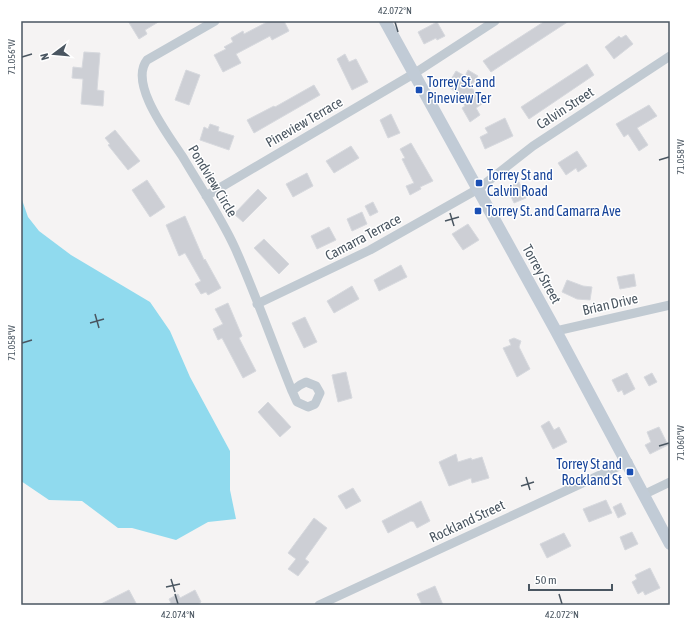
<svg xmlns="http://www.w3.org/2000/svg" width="691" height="626" viewBox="0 0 691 626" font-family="'Asap Condensed',sans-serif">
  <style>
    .water { fill: #90daee }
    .building { fill: #cdcfd5; stroke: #d7d9de }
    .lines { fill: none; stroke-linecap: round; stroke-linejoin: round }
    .minor { stroke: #c1cad2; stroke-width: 9 }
    .secondary { stroke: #c1cbd6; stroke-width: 12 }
    .ticks { fill: none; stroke: #4a5661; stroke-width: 1.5 }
    .transit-dot { fill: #1a4fb4; stroke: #fff; stroke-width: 1.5 }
    .labels { text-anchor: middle; stroke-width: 3; stroke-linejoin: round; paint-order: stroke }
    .transit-label { font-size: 14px; fill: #164399; stroke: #fff; text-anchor: start }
    .street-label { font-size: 14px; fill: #4a5661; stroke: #fff }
    .neatline { fill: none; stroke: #4a5661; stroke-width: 1.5 }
    .ticks-label { font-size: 10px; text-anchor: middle; fill: #4a5661 }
  </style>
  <rect width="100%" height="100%" fill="#f5f3f3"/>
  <path class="water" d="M21 197 28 217 39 231 71 255 150 302 170 331 190 377 230 451V490L236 519 208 522 176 540 132 528H118L82 501 49 500 21 481Z"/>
  <path class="building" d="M128 21H160L145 30 147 34 139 39Z
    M269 21H284L289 31 272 40 270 36 236 54 241 63 223 72 214 55 226 49 224 47 233 42 231 38 243 31 244 34Z
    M545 21H569L491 72 483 61Z
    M437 22 445 36 437 40 436 38 424 44 418 32Z
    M626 35 633 44 614 59 605 47 619 36 621 38Z
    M84 52 100 53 97 90 104 91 103 106 81 104 83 79 72 78 73 67 82 68Z
    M345 54 349 62 356 59 368 82 352 90 337 59Z
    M587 64 594 75 529 119 521 107Z
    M186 70 200 75 189 105 175 100Z
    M468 70 478 76 471 86 482 104 476 108 480 115 470 122 462 108 465 106 457 93 447 86 456 71 465 76Z
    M314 85 320 95 254 133 247 120 274 106 275 107Z
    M649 105 657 116 637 128 648 145 639 151 628 134 624 137 616 124Z
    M391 114 400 133 388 138 380 120Z
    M505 118 513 136 485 149 480 137 488 133 485 128Z
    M210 124 219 127 218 131 234 136 229 150 200 140 204 127 208 129Z
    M115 130 140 161 128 170 108 145 110 144 105 138Z
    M411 143 433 181 420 187 421 189 410 195 406 186 414 183 402 159 405 158 400 149Z
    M351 146 359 158 334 173 326 161Z
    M577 151 587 166 578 172 576 168 566 175 558 163Z
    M307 173 313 186 293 197 286 184Z
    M147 180 165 207 150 217 132 190Z
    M519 182 526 198 514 203 507 188Z
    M258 189 267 198 243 222 234 214Z
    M373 202 378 212 370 216 365 206Z
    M362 212 367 224 352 231 347 219Z
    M185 216 204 260 205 259 221 288 208 295 206 292 201 294 195 284 201 281 185 253 179 256 166 225Z
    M468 224 479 240 463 250 452 234Z
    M329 227 336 240 317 249 311 236Z
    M264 239 289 264 279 274 254 248Z
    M401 265 407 277 379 291 374 280Z
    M634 274 636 286 620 289 617 277Z
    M567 280 583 286 592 287 590 300 577 299 562 292Z
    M352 286 359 299 334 313 327 301Z
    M228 303 242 336 239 338 256 371 243 378 222 338 218 340 213 329 223 324 215 309Z
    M305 317 317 342 304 348 292 323Z
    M514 338 521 341 519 347 530 369 517 377 503 348 511 345 509 340Z
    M346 372 352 398 338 402 332 375Z
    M627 373 635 389 624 395 622 390 618 392 612 380Z
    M652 373 657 382 649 386 644 377Z
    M268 402 291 427 280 437 258 412Z
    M549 421 554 430 559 427 567 442 553 449 541 426Z
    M659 427 668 445 650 454 645 445 651 442 647 432Z
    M456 454 458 462 471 458 472 460 482 457 489 478 472 483 471 478 449 486 439 462Z
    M353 488 361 501 346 509 338 496Z
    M606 500 612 513 589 522 583 509Z
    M421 501 430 521 417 528 414 522 411 521 388 533 382 521Z
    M621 503 626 514 618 518 613 507Z
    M314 518 327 528 305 559 309 562 298 576 288 569 296 559 288 553Z
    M632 532 638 544 625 550 620 537Z
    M564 533 571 546 547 558 540 544Z
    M650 568 660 588 645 595 643 591 638 594 632 582 637 579 635 575Z
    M435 586 443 605H422L417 594Z
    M129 590 137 605H99Z
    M195 590 201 602 197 605H166L171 603 169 599 178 594 180 598Z"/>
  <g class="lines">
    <path class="minor" d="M215 21 147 60C128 84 170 137 184 159 201 188 221 217 235 248 256 295 273 344 292 391
      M206 196 415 73 495 21
      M257 304 370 250 478 189 533 146 670 56
      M556 331 670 305
      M306 382 316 386 320 393 315 404 308 407 297 402 292 391 300 385Z
      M645 494 670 482
      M319 605 628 462"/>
    <path class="secondary" d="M385 21 556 331 670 544"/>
  </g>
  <path class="ticks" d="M395 22 398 32M22 57 32 54M659 160 669 157M450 213 454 226M445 221 459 217M95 314 99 328M90 323 104 319M22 343 32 340M659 446 669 443M526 477 530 490M521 486 534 482M171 579 175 592M166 587 180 584M175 594 178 604M559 594 562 604"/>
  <g class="transit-dot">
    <rect x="415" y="86" width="8" height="8" rx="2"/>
    <rect x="475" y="179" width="8" height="8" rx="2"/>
    <rect x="474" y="207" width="8" height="8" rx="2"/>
    <rect x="626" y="468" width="8" height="8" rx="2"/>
  </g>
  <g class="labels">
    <g class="transit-label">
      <text x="427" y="87">Torrey St. and<tspan x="427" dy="16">Pineview Ter</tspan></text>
      <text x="487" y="180">Torrey St and<tspan x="487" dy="16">Calvin Road</tspan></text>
      <text x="486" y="216">Torrey St. and Camarra Ave</text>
      <text x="622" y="469" text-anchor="end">Torrey St and<tspan x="622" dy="16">Rockland St</tspan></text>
    </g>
    <g class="street-label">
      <text transform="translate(565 108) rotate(-33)" y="5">Calvin Street</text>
      <text transform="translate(304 122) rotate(-30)" y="5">Pineview Terrace</text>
      <text transform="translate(213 181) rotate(59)" y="5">Pondview Circle</text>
      <text transform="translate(363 237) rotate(-28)" y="5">Camarra Terrace</text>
      <text transform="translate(542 274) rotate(61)" y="5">Torrey Street</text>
      <text transform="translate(610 304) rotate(-13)" y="5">Brian Drive</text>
      <text transform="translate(467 521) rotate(-25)" y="5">Rockland Street</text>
    </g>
  </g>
  <rect width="691" height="626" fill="none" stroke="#ffffff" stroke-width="44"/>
  <g transform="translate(54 54) rotate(254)" stroke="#ffffff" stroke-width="3" paint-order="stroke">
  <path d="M0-3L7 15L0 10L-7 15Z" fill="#4a5661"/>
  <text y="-6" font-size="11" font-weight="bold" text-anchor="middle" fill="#4a5661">N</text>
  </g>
  <path d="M529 584v6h83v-6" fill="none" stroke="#4a5661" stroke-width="2"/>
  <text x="535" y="584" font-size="12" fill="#4a5661" stroke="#ffffff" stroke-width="3" paint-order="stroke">50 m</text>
  <rect x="22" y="22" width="647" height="582" class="neatline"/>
  <g class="ticks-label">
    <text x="395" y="14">42.072°N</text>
    <text transform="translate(11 57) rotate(-90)" y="4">71.056°W</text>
    <text transform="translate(680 157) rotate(-90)" y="4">71.058°W</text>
    <text transform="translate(11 343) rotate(-90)" y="4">71.058°W</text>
    <text transform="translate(680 443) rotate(-90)" y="4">71.060°W</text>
    <text x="178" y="618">42.074°N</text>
    <text x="562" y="618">42.072°N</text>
  </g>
</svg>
